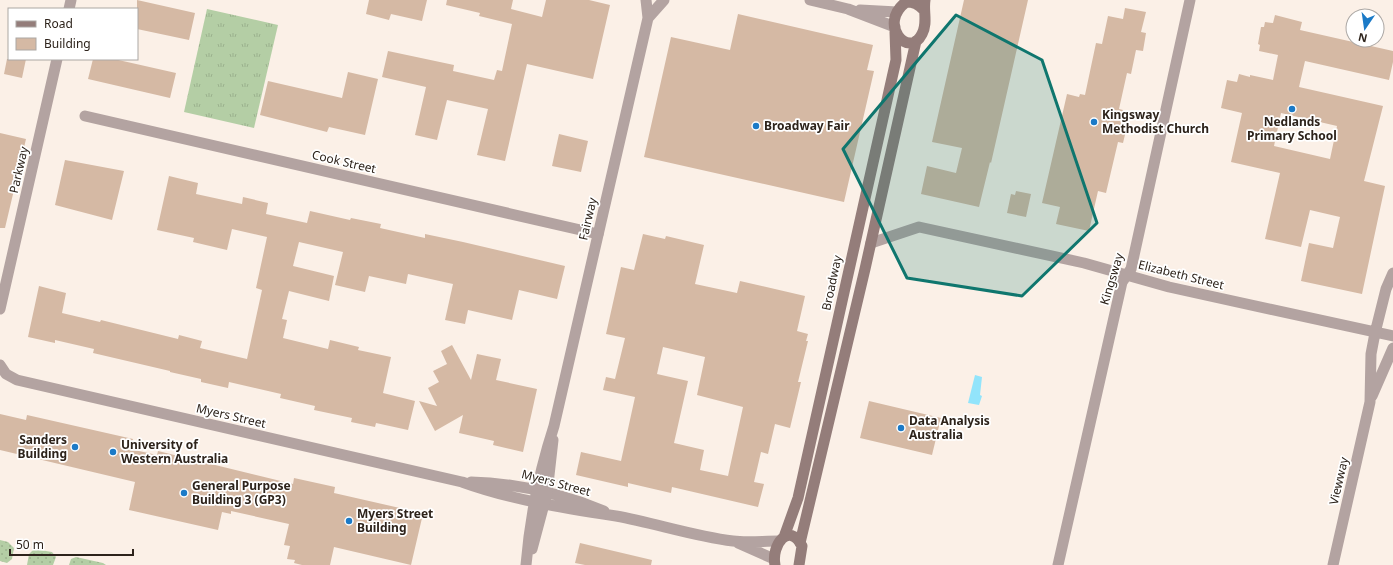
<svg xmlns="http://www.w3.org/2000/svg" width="1393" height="565" viewBox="0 0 1393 565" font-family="'Noto Sans',sans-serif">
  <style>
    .grass { fill: url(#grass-tufts) }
    .garden { fill: url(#garden-dots) }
    .water { fill: #92e4fb }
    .building { fill: #d5b9a4; fill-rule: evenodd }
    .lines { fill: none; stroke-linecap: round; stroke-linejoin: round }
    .minor { stroke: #b3a3a1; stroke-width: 11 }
    .tertiary { stroke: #b3a3a1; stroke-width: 11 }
    .secondary { stroke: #947d7a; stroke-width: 11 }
    .marked { fill: #0f766e; fill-opacity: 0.2; stroke: #0f766e; stroke-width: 3; stroke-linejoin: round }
    .poi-dot { fill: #1b7ac7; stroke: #fff; stroke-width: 1.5 }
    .labels { text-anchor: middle; stroke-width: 3.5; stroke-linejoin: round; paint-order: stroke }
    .poi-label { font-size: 12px; font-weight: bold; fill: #2d231b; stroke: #fff; text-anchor: start }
    .street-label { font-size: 12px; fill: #2d231b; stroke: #fff }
  </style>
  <defs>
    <pattern id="grass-tufts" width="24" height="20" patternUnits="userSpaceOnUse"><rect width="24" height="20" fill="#b4cea5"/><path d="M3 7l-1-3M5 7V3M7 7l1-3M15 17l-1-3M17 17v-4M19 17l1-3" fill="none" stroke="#9bb18d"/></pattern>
    <pattern id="garden-dots" width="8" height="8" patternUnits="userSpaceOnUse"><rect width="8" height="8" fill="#b4cea5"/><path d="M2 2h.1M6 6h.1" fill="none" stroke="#9bb18d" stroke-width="1.8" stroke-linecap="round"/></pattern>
  </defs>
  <rect width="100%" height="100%" fill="#fbf0e7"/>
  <path class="grass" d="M207 9 278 25 254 128 184 112Z"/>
  <path class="garden" d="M0 540 8 542 14 548 12 559 7 563 0 561Z
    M34 549 52 552 56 557 53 565H27L29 554Z
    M76 557 103 563 106 565H69L71 559Z"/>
  <path class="water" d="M975 375 982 377 980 395 982 396 979 405 968 403Z"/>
  <path class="building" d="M137 0 195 13 189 40 137 29Z
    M369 0H427L422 21 391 14 389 20 366 14Z
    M447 0H513L511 9 542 17 546 0H589L610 5 593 79 527 64 505 161 477 155 488 109 447 100 437 140 415 135 426 87 382 77 388 51 454 65 453 71 494 80 497 70 502 71 512 24 479 16 480 13 446 5Z
    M964 0H1028L991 163 990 162 979 207 921 194 927 166 956 173 962 148 932 142Z
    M1125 8 1146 12 1141 32 1146 33 1143 51 1136 50 1131 74 1127 73 1119 109 1123 110 1122 117 1129 118 1123 143 1118 142 1106 193 1098 191 1089 231 1056 224 1060 207 1042 203 1067 94 1079 97 1080 94 1085 95 1096 43 1102 44 1108 16 1123 19Z
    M738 14 873 45 867 70 874 71 844 202 644 157 671 37 730 50Z
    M1275 15 1302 22 1300 30 1393 51V62L1389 80 1305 61 1299 87 1383 106 1364 181 1385 186 1362 294 1301 281 1309 243 1333 248 1340 217 1310 210 1301 247 1265 239 1280 173 1231 162 1242 113 1221 108 1227 80 1237 82 1239 74 1250 77V75L1273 80 1278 55 1259 51 1260 45 1258 44 1261 27H1264L1265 22 1273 23ZM1281 113 1337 126 1330 159 1274 146Z
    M7 59H26L22 78 4 74Z
    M93 59H114L176 73 170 98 88 79Z
    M348 72 378 79 365 135 329 127 327 132 260 115 268 81 342 98Z
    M0 133 26 139 5 228H0Z
    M559 134 588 141 581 172 552 166Z
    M65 160 124 171 112 220 55 205Z
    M169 176 198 183 196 194 242 204 243 197 268 203 266 214 307 223 310 211 350 220 351 218 381 224 380 228 425 238V234L463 242 565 266 557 299 519 290 512 320 468 310 465 324 445 320 453 284 408 274 406 284 369 276 365 292 335 285 343 252 299 242 293 266 334 276 329 301 289 291 282 319 287 320 283 338 328 349 330 340 359 347 358 350 391 357 383 393 415 401 408 430 376 423 375 427 351 422 352 418 314 410 315 406 280 398 281 394 229 382 228 388 201 382V379L170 372V371L93 353 94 349 55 340V343L28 337 39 286 66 293 62 313 100 322 101 320 178 339 179 335 202 341 200 348 247 359 262 290 256 288 267 237 232 229 227 250 193 242 194 238 157 230Z
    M1016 191 1031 194 1026 217 1007 213 1011 194 1015 195Z
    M643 234 665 239 666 236 704 245 695 284 737 293 740 281 805 296 797 331 808 334 806 341H808L798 382H801L790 428 775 424 768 454 761 452 754 482 764 484 758 507 672 487 671 493 628 483V487L576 475 581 452 621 461 635 397 603 390 606 377 615 379 625 338 606 334 621 267 634 270ZM663 347 705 357 697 395 743 407 728 476 700 470 704 450 674 443 688 381 657 374Z
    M452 345 471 380 477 354 501 359 496 380 537 389 523 452 493 445 494 441 459 433 463 415 435 431 419 401 437 406 428 388 439 382 433 371 447 364 441 351Z
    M869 401 941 418 932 455 860 438Z
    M0 414 26 420 27 415 133 439 130 449 157 455 158 451 293 484 294 478 335 487 334 493 413 511 412 516 422 518 411 565 334 547 330 565H302L294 563 295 560 287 559 290 546 284 545 289 524 231 511V514L222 512 218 530 129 510 135 482 0 450Z
    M580 543 652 560 651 565H585L575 563Z"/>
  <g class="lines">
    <path class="minor" d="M810 0 848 9 895 27
      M69 9 71 0
      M860 10 897 12
      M85 116 598 234
      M871 243 919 227 1084 263 1169 287 1393 336
      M0 309 57 59
      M0 365 6 374 17 380 462 482C512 500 564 508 616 516 655 523 693 536 733 541 747 543 763 541 778 541
      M1372 396 1393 348
      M471 482C516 483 562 494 604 511
      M738 543 774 559
      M1058 565 1122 282 1131 269 1190 0
      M1333 565 1370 402 1371 354 1375 333 1386 289 1393 273"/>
    <path class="tertiary" d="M648 18 664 0
      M532 549 547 493 553 440
      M526 565C530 517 539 472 554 426L648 18 646 0"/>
    <path class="secondary" d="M924 10C918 4 914 2 906 2 877 24 909 60 922 34 928 23 923 11 925 0
      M784 537 798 498 896 60 895 32
      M800 543 865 269 916 41
      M775 565C771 545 789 521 802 546L799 565"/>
  </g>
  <path class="marked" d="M956 15 1042 60 1097 223 1022 296 907 278 843 149Z"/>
  <g class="poi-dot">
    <circle cx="1292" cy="109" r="4"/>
    <circle cx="1094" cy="122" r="4"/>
    <circle cx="756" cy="126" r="4"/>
    <circle cx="901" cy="428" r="4"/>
    <circle cx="75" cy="447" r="4"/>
    <circle cx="113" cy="452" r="4"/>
    <circle cx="184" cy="493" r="4"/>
    <circle cx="349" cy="521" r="4"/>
  </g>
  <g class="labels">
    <g class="poi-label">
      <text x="1102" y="119">Kingsway<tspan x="1102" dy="14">Methodist Church</tspan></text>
      <text x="1292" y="126" text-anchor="middle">Nedlands<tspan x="1292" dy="14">Primary School</tspan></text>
      <text x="764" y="130">Broadway Fair</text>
      <text x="909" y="425">Data Analysis<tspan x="909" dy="14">Australia</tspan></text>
      <text x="67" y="444" text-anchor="end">Sanders<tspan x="67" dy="14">Building</tspan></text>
      <text x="121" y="449">University of<tspan x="121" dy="14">Western Australia</tspan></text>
      <text x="192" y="490">General Purpose<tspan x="192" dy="14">Building 3 (GP3)</tspan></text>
      <text x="357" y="518">Myers Street<tspan x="357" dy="14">Building</tspan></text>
    </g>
    <g class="street-label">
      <text transform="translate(344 162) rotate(13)" y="4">Cook Street</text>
      <text transform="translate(19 170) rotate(-77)" y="4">Parkway</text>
      <text transform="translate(588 219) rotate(-77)" y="4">Fairway</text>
      <text transform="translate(1181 275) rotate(14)" y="4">Elizabeth Street</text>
      <text transform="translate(1112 279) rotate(-73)" y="4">Kingsway</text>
      <text transform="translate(832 283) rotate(-78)" y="4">Broadway</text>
      <text transform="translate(231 416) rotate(13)" y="4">Myers Street</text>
      <text transform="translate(1339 481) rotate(-77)" y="4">Viewway</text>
      <text transform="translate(556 483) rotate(15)" y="4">Myers Street</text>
    </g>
  </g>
  <rect x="8" y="8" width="130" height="52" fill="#ffffff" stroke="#aba7a4"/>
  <rect x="16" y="21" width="20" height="6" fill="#947d7a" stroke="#aba7a4"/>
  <text x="44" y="28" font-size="12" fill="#2d231b">Road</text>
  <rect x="16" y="38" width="20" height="12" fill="#d5b9a4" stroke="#aba7a4"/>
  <text x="44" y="48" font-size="12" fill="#2d231b">Building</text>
  <g transform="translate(1365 28) rotate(193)"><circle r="19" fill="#ffffff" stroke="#aba7a4"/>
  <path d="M0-3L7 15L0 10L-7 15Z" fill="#1b7ac7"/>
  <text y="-6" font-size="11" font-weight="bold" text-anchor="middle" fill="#2d231b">N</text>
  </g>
  <path d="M10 549v6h123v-6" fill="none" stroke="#2d231b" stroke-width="2"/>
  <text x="16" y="549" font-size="12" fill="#2d231b" stroke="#ffffff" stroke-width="3" paint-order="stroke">50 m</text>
</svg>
